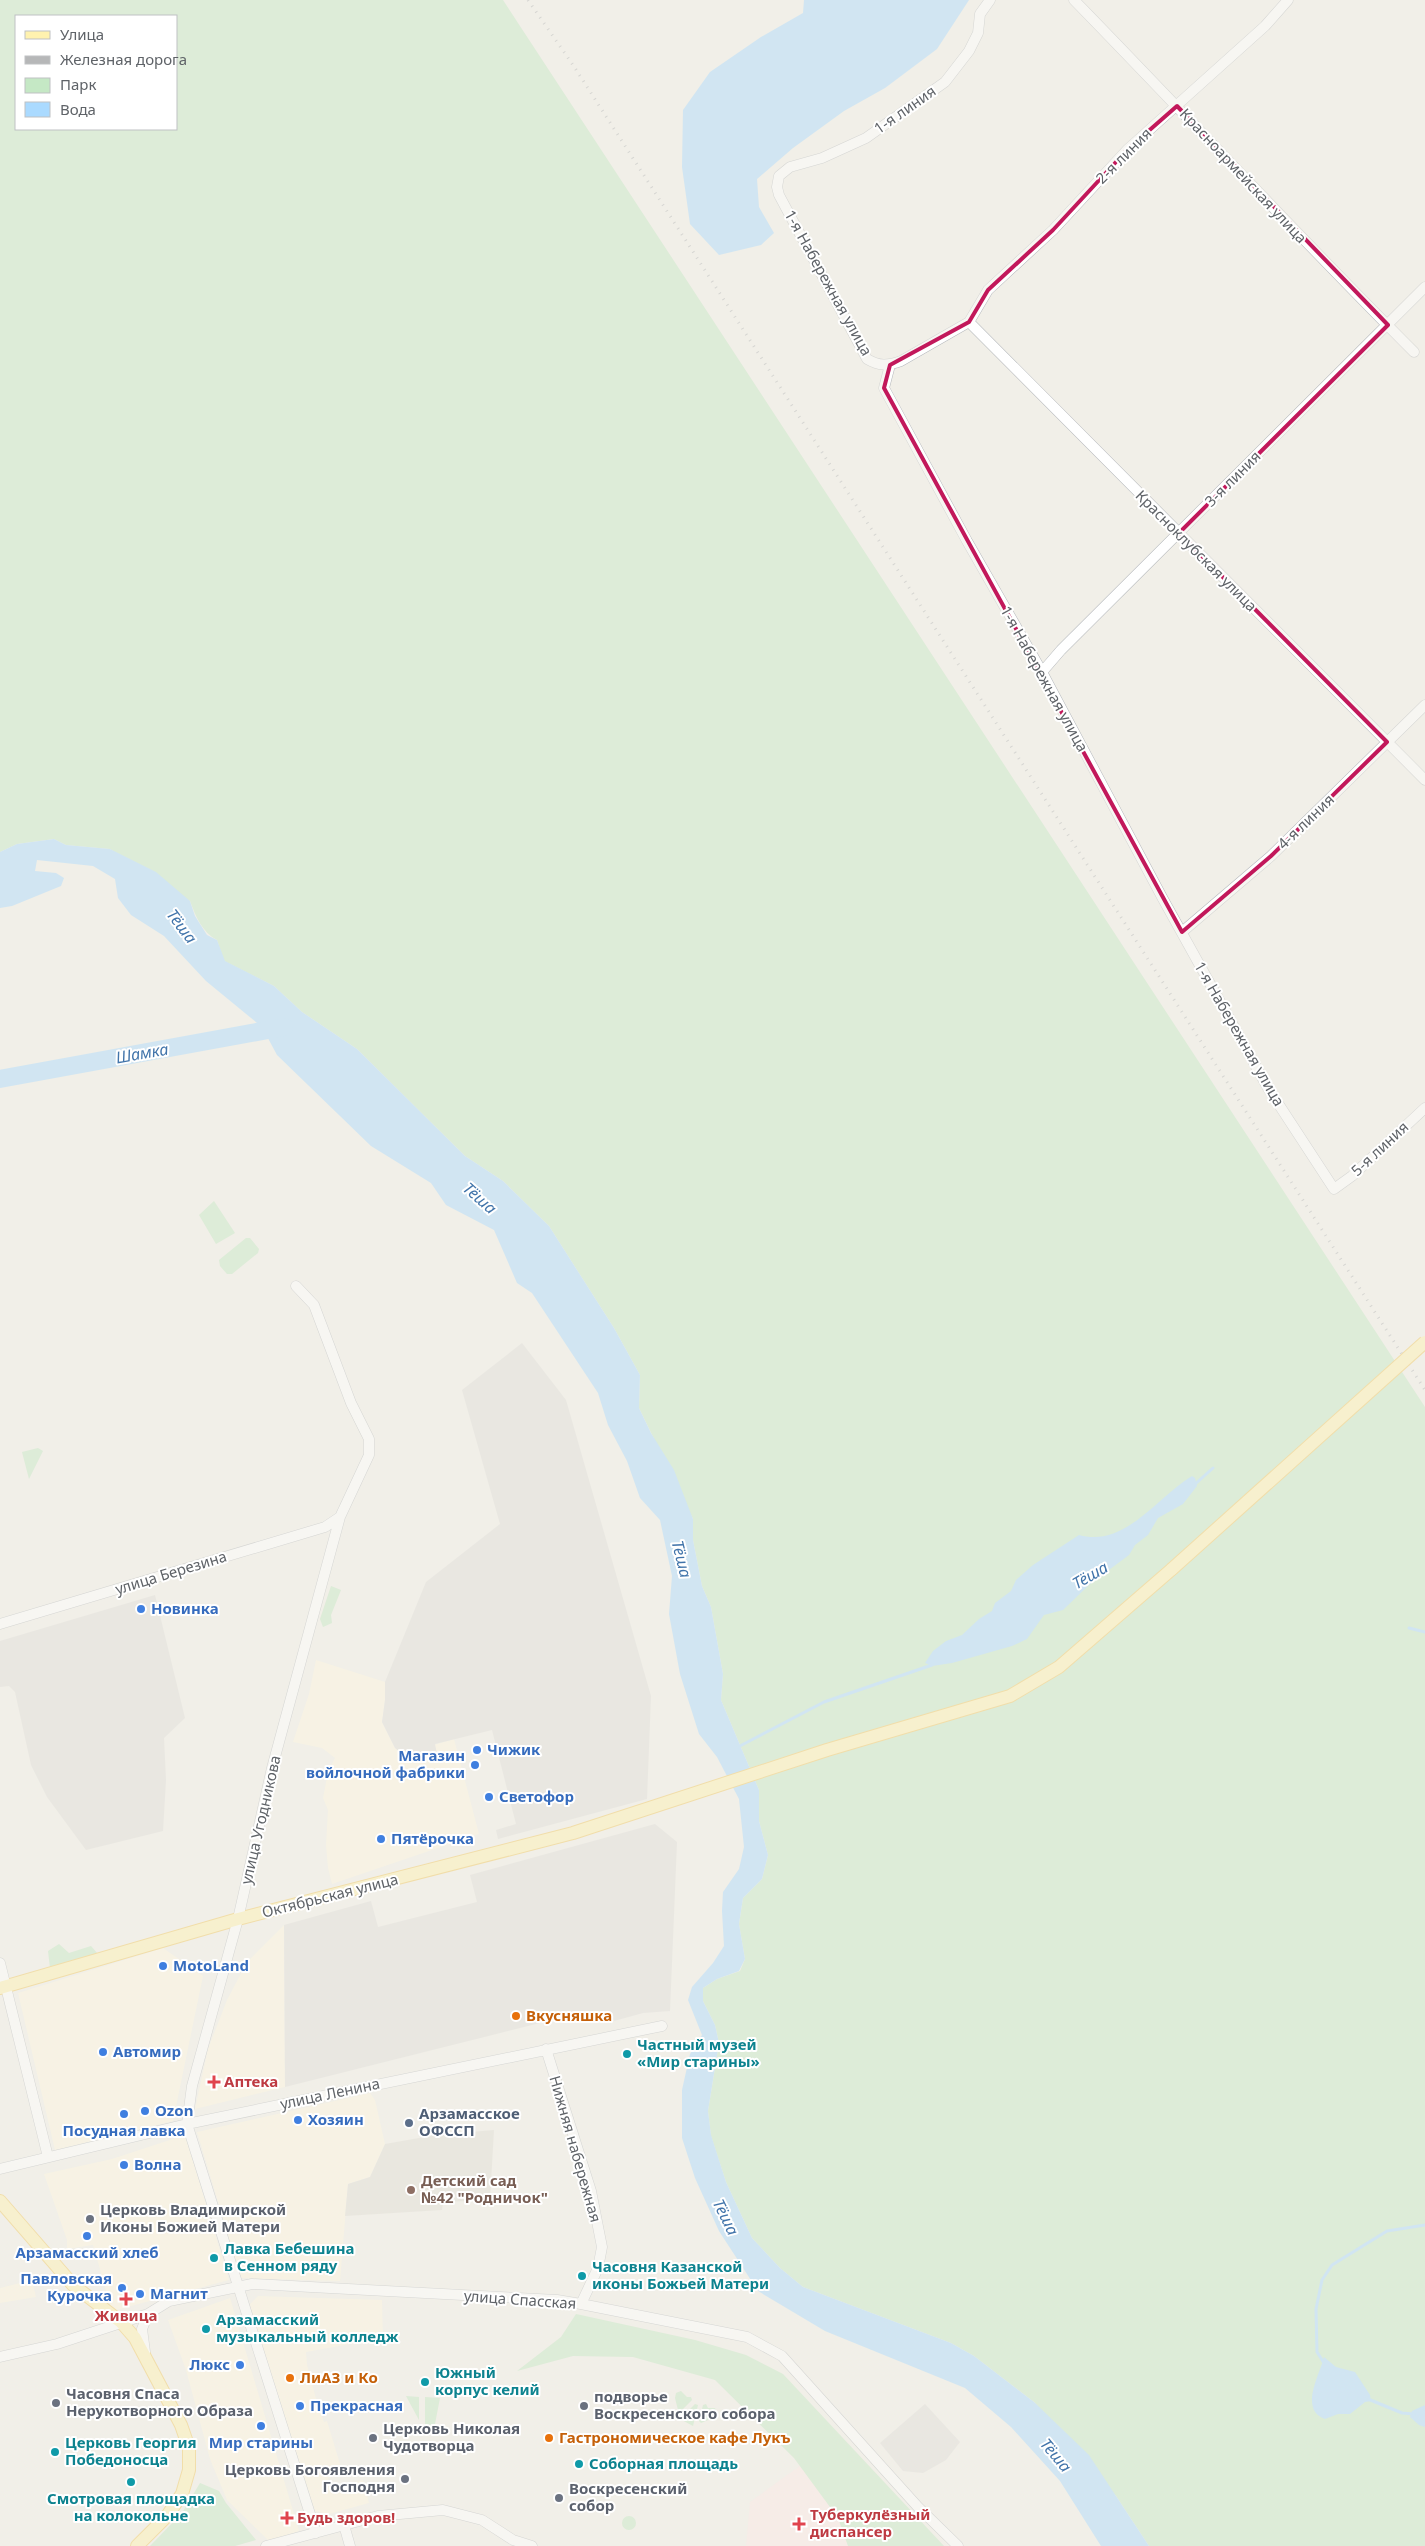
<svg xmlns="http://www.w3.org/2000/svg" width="1425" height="2546" viewBox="0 0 1425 2546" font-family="'Noto Sans',sans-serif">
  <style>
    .commercial { fill: #fef7e0 }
    .industrial { fill: #e0deda }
    .education { fill: #e1ded6 }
    .medical { fill: #fce8e6 }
    .green { fill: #c5e8c5; fill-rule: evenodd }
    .water { fill: #aadaff }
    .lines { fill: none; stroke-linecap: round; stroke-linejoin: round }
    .stream { stroke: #aadaff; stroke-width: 3 }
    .river { stroke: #aadaff; stroke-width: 18 }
    .minor-casing { stroke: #b5b8bc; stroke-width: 11 }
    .major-casing { stroke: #f2c960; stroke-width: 14 }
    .minor { stroke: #fff; stroke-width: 10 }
    .major { stroke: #fff2af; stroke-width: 12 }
    .rail { stroke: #b6b7b8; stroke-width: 3; stroke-dasharray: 1 6; stroke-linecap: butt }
    .major-bridge-casing { stroke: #f2c960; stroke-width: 14; stroke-linecap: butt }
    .major-bridge { stroke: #fff2af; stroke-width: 12 }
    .marked { fill: none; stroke: #c2185b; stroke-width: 4; stroke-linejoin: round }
    .shop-dot { fill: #3f7fe0; stroke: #fff; stroke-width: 2 }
    .food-dot { fill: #e8710a; stroke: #fff; stroke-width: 2 }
    .culture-dot { fill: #0f9aa8; stroke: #fff; stroke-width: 2 }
    .health-dot { fill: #e0444e; stroke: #fff; stroke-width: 2 }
    .service-dot { fill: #5c6f8a; stroke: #fff; stroke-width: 2 }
    .education-dot { fill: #8d6e63; stroke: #fff; stroke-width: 2 }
    .worship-dot { fill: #6b7280; stroke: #fff; stroke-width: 2 }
    .labels { text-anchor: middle; stroke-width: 4; stroke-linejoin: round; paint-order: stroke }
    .street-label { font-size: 15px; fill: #5f6368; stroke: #fff }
    .shop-label { font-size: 15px; font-weight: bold; fill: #366cbe; stroke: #fff; text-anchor: start }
    .food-label { font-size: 15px; font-weight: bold; fill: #c56008; stroke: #fff; text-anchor: start }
    .culture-label { font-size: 15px; font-weight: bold; fill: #0d838f; stroke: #fff; text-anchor: start }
    .health-label { font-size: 15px; font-weight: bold; fill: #be3a42; stroke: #fff; text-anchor: start }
    .service-label { font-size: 15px; font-weight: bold; fill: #4e5e75; stroke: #fff; text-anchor: start }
    .education-label { font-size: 15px; font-weight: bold; fill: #785e54; stroke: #fff; text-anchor: start }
    .worship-label { font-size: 15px; font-weight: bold; fill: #5b616d; stroke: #fff; text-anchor: start }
    .water-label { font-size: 16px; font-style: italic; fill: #4174aa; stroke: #fff }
  </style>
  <rect width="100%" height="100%" fill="#f1efe8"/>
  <path class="commercial" d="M316 1660 385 1682V1700L382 1722 395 1748 437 1754 434 1745 454 1739 479 1834 332 1884 328 1868 326 1845 328 1810 323 1798 328 1772 335 1758 322 1748 293 1742 309 1694Z
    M284 1925 285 2087 195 2109 208 2049 227 2000 247 1962Z
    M163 1948 203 1976 173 2121 55 2150 18 1993Z
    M370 2093 375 2100 385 2144 370 2177 348 2184 340 2281 241 2278 197 2132Z
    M185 2135 229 2280 112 2311 93 2245 67 2249V2240L44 2174 112 2159Z
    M32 2280 36 2297 0 2303V2288Z
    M258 2296 382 2300 383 2338 306 2352 307 2365 318 2406 324 2422 327 2421 343 2474 328 2478 331 2488 363 2480 369 2503 329 2514 315 2511 249 2305Z
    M230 2298 299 2531 269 2541 227 2500 210 2459 186 2370 168 2320Z"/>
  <path class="industrial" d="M522 1343 566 1400 651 1696 647 1799 498 1839 496 1830 516 1824 492 1730 435 1744 437 1754 415 1760 408 1759 395 1748 382 1722 385 1700V1682L426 1582 500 1524 462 1390Z
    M155 1595 185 1718 164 1738 166 1780 163 1831 86 1850 47 1797 31 1765 15 1692 9 1686 0 1687V1641Z
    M655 1824 677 1842 670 2011 643 2013 614 2021 610 2015 588 2014 564 2017 285 2087 284 1925 371 1901 378 1927 477 1902 470 1875Z
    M925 2404 960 2442 946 2460 923 2473 903 2471 880 2443Z"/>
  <path class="education" d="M494 2130 490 2200 443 2202 442 2210 345 2216 348 2184 370 2177 385 2144 436 2135Z"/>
  <path class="medical" d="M804 2463 867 2546H746L750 2502Z"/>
  <path class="green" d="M0 0H503L1425 1407V2546H1149L1116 2496 1034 2402 974 2356 951 2343 803 2287 780 2268 752 2238 726 2182 711 2136 708 2111 719 2043 715 2025 703 2001V1988L717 1979 740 1971 745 1959 739 1924 743 1898 762 1879 768 1855 759 1821V1790L721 1700 723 1674 711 1607 702 1586 693 1540V1519L639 1408 640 1375 614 1328 549 1226 503 1181 465 1156 357 1049 302 1012 274 986 224 961 217 940C202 932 196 917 190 901L110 849 66 845 54 839 17 844 0 852ZM16 16H176V129H16Z
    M214 1201 235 1233 216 1244 199 1215Z
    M246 1238H250L259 1249 258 1253 232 1274H227L220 1266 219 1260Z
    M38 1448 43 1451 29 1479 22 1452Z
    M331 1586 341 1590 331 1615 332 1623 323 1627 320 1619Z
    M59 1944 69 1953 91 1946 98 1954 50 1968 48 1951Z
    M576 2314 695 2340 746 2355 783 2374 944 2546H848L838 2518 794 2458 715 2380 633 2357 573 2356 517 2371 561 2337Z
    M681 2391 687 2397H691L692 2400 681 2411 678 2410 675 2398 676 2393Z
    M406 2396 419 2397V2420Z
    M425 2397 440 2398 434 2429 425 2430Z
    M695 2404 698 2405 693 2426 680 2419Z
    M706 2404 708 2408H715L717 2413 715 2417 701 2423 699 2421 703 2405Z
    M200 2483 219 2491 226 2503 256 2540 235 2546H150L182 2513Z
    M622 2523a7 7 0 1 1 14 0a7 7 0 1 1-14 0Z"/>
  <path class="water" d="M804 0H969L937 49 885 88 844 111 793 148 757 179 759 207 774 233 761 245 719 255 690 224 682 167 683 110 710 72 761 37 803 13Z
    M54 839 66 845 110 849 156 872 190 901 195 916 207 935 217 940 225 961 274 986 302 1012 357 1049 465 1156 503 1181 549 1226 614 1328 640 1375 639 1408 651 1433 674 1470 693 1519V1540L702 1586 711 1607 723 1674 721 1700 759 1790V1821L768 1855 762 1879 743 1898 739 1924 745 1959 739 1971 717 1979 703 1988V2001L715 2025 719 2043 708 2111 711 2135 726 2182 752 2238 780 2268 803 2287 951 2343 974 2356 1034 2402 1089 2455 1149 2546H1101L1060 2481 1011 2427 965 2388 825 2331 758 2291 719 2231 695 2178 682 2138V2090L690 2054 702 2035 688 2000 692 1987 713 1963 724 1946 722 1911 723 1892 739 1869 744 1847 739 1799 717 1757 699 1734 680 1674 669 1614 672 1576 660 1520 640 1498 627 1461 608 1425 598 1393 532 1293 517 1283 494 1230 446 1205 431 1183 371 1146 277 1055 262 1027 206 981 164 936 131 915 118 898 115 879 93 866 37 860 35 871 56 873 64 878 61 886 12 906 0 908V852L17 844Z
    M1192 1476 1195 1478 1197 1486 1183 1504 1158 1518 1148 1535 1135 1545 1129 1555 1090 1584 1063 1610 1044 1615 1027 1639 1012 1646 952 1663 932 1666 925 1663 933 1651 946 1641 962 1635 979 1619 992 1611 995 1603 1011 1591 1016 1580 1033 1565 1079 1535C1125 1548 1157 1497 1192 1476Z
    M1324 2357 1336 2367 1355 2372 1370 2395 1371 2401 1365 2402 1350 2414H1338L1325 2419C1298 2410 1321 2372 1324 2357Z
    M1425 2405V2427L1419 2425 1410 2417 1412 2411Z"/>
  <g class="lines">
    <path class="stream" d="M1193 1486 1213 1468
      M1409 1628 1425 1632
      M736 1748 824 1702 932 1665
      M1324 2363 1317 2352 1316 2309 1322 2280 1332 2265 1387 2231 1425 2225
      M1368 2399 1402 2413 1414 2414"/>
    <path class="river" d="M0 1079 284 1027"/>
    <defs>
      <path id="minor" d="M990 0 980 14 978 33 969 51 945 82 866 138 822 158 790 167 779 176 777 187 779 195 867 359C879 366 887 366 901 361L969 322 988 290 1053 230 1128 149 1265 26 1288 0
        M1074 0C1188 117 1299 237 1414 352
        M969 322 1425 780
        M890 365 884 388 967 541 1042 672 1163 899 1268 1088 1334 1189 1352 1176 1425 1108
        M1042 672 1061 650 1425 287
        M1182 932 1271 856 1425 705
        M296 1286 314 1305 351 1403 369 1439V1455L340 1517 272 1768 238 1919 192 2086 187 2124 316 2533
        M0 1624 325 1527 340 1517
        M0 1963 48 2157
        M546 2049 591 2191 602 2247 598 2268 581 2304
        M0 2169 187 2124 662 2026
        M145 2352 142 2329 148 2314
        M0 2357 57 2344 148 2314 169 2301 252 2284 557 2300 581 2304 747 2337 782 2356 918 2507 958 2546
        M344 2525 350 2546
        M266 2546 378 2516 443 2510 482 2520 513 2540 532 2546"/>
      <path id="major" d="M0 1988 238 1919 573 1833 827 1750 1010 1696 1059 1667 1172 1569
        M0 2201 73 2285 121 2322 135 2338 181 2425 189 2448V2470L182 2494 167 2516 137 2546"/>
    </defs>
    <use href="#minor" class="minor-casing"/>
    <use href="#major" class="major-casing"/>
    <use href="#minor" class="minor"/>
    <use href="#major" class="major"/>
    <path class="rail" d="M528 0 573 65 1425 1390"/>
    <defs>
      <path id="major-bridge" d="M1172 1569 1425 1342"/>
    </defs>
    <use href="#major-bridge" class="major-bridge-casing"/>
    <use href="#major-bridge" class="major-bridge"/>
  </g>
  <path d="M0 0H1425V2546H0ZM1177 106 1388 325 1179 533 1387 742 1271 856 1182 932 884 388 890 365 969 322 988 290 1053 230 1128 149Z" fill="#f1efe8" fill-opacity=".55" fill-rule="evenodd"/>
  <path class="marked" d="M1177 106 1388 325 1179 533 1387 742 1271 856 1182 932 884 388 890 365 969 322 988 290 1053 230 1128 149Z"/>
  <g class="shop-dot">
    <circle cx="141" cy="1609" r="5"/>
    <circle cx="477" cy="1750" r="5"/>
    <circle cx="475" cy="1765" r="5"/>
    <circle cx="489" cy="1797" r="5"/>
    <circle cx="381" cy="1839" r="5"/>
    <circle cx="163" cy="1966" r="5"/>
    <circle cx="103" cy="2052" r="5"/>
    <circle cx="145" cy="2111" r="5"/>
    <circle cx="124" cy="2114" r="5"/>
    <circle cx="298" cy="2120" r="5"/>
    <circle cx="124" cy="2165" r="5"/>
    <circle cx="87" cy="2236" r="5"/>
    <circle cx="122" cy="2288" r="5"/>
    <circle cx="140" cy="2294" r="5"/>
    <circle cx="240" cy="2365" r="5"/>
    <circle cx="300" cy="2406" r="5"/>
    <circle cx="261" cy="2426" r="5"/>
  </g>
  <g class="food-dot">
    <circle cx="516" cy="2016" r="5"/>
    <circle cx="290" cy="2378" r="5"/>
    <circle cx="549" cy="2438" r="5"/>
  </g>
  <g class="culture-dot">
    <circle cx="627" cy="2054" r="5"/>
    <circle cx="214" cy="2258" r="5"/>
    <circle cx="582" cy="2276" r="5"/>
    <circle cx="206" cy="2329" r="5"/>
    <circle cx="425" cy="2382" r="5"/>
    <circle cx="55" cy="2452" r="5"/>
    <circle cx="579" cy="2464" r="5"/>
    <circle cx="131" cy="2482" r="5"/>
  </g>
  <g class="health-dot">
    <path d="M211.5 2074.5h5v5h5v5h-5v5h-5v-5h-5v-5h5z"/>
    <path d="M123.5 2291.5h5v5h5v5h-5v5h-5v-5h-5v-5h5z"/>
    <path d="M284.5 2510.5h5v5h5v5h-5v5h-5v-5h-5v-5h5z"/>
    <path d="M796.5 2516.5h5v5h5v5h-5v5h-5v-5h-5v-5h5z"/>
  </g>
  <circle class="service-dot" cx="409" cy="2123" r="5"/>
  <circle class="education-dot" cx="411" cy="2190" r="5"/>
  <g class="worship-dot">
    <circle cx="90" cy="2219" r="5"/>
    <circle cx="56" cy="2403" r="5"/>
    <circle cx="584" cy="2406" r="5"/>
    <circle cx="373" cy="2438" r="5"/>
    <circle cx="405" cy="2479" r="5"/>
    <circle cx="559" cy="2498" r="5"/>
  </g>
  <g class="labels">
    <g class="street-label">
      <text transform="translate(905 110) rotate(-35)" y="5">1-я линия</text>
      <text transform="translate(1124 156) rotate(-45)" y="5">2-я линия</text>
      <text transform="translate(1243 176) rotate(47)" y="5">Красноармейская улица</text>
      <text transform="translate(828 283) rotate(61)" y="5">1-я Набережная улица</text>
      <text transform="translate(1233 479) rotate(-45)" y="5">3-я линия</text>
      <text transform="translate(1196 551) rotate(45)" y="5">Красноклубская улица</text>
      <text transform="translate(1044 679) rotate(61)" y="5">1-я Набережная улица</text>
      <text transform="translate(1306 822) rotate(-44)" y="5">4-я линия</text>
      <text transform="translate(1239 1034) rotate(60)" y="5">1-я Набережная улица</text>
      <text transform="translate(1380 1149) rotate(-43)" y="5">5-я линия</text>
      <text transform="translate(171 1573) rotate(-17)" y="5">улица Березина</text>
      <text transform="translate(261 1820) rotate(-77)" y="5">улица Угодникова</text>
      <text transform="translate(330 1896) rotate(-14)" y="5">Октябрьская улица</text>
      <text transform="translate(330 2094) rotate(-12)" y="5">улица Ленина</text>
      <text transform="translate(575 2149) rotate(74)" y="5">Нижняя набережная</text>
      <text transform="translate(520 2300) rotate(4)" y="5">улица Спасская</text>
    </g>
    <g class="shop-label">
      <text x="151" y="1614">Новинка</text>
      <text x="487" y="1755">Чижик</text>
      <text x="465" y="1761" text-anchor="end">Магазин<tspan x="465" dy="17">войлочной фабрики</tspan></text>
      <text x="499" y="1802">Светофор</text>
      <text x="391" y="1844">Пятёрочка</text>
      <text x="173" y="1971">MotoLand</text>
      <text x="113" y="2057">Автомир</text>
      <text x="155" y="2116">Ozon</text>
      <text x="308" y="2125">Хозяин</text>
      <text x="124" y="2136" text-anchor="middle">Посудная лавка</text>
      <text x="134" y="2170">Волна</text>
      <text x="87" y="2258" text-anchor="middle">Арзамасский хлеб</text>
      <text x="112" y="2284" text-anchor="end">Павловская<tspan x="112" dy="17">Курочка</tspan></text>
      <text x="150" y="2299">Магнит</text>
      <text x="230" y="2370" text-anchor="end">Люкс</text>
      <text x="310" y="2411">Прекрасная</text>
      <text x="261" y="2448" text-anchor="middle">Мир старины</text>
    </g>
    <g class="food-label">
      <text x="526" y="2021">Вкусняшка</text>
      <text x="300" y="2383">ЛиАЗ и Ко</text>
      <text x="559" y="2443">Гастрономическое кафе Лукъ</text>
    </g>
    <g class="culture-label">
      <text x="637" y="2050">Частный музей<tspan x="637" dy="17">«Мир старины»</tspan></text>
      <text x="224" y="2254">Лавка Бебешина<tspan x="224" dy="17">в Сенном ряду</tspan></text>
      <text x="592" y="2272">Часовня Казанской<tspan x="592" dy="17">иконы Божьей Матери</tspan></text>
      <text x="216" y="2325">Арзамасский<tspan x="216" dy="17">музыкальный колледж</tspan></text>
      <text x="435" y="2378">Южный<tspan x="435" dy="17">корпус келий</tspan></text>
      <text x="65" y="2448">Церковь Георгия<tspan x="65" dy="17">Победоносца</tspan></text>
      <text x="589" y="2469">Соборная площадь</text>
      <text x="131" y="2504" text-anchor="middle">Смотровая площадка<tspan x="131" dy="17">на колокольне</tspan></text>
    </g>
    <g class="health-label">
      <text x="224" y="2087">Аптека</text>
      <text x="126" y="2321" text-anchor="middle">Живица</text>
      <text x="810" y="2520">Туберкулёзный<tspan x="810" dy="17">диспансер</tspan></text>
      <text x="297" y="2523">Будь здоров!</text>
    </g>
    <g class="service-label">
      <text x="419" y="2119">Арзамасское<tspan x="419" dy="17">ОФССП</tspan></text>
    </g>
    <g class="education-label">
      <text x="421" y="2186">Детский сад<tspan x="421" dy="17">№42 "Родничок"</tspan></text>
    </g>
    <g class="worship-label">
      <text x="100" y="2215">Церковь Владимирской<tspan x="100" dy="17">Иконы Божией Матери</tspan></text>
      <text x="66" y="2399">Часовня Спаса<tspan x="66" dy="17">Нерукотворного Образа</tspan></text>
      <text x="594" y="2402">подворье<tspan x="594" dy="17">Воскресенского собора</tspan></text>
      <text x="383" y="2434">Церковь Николая<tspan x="383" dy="17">Чудотворца</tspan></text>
      <text x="395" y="2475" text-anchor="end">Церковь Богоявления<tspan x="395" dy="17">Господня</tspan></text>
      <text x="569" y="2494">Воскресенский<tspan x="569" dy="17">собор</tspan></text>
    </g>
    <g class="water-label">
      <text transform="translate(182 926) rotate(53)" y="6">Тёша</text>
      <text transform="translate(142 1053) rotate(-10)" y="6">Шамка</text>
      <text transform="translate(480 1198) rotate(42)" y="6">Тёша</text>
      <text transform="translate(682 1559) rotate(76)" y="6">Тёша</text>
      <text transform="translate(1090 1575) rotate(-30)" y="6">Тёша</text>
      <text transform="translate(726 2217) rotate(64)" y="6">Тёша</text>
      <text transform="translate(1056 2455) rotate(50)" y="6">Тёша</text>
    </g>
  </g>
  <rect x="15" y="15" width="162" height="115" fill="#ffffff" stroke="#bfc1c3"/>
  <rect x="25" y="31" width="25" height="8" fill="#fff2af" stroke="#bfc1c3"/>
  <text x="60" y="40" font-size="15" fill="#5f6368">Улица</text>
  <rect x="25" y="56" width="25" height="8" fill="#b6b7b8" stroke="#bfc1c3"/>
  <text x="60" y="65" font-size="15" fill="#5f6368">Железная дорога</text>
  <rect x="25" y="78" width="25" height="15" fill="#c5e8c5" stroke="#bfc1c3"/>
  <text x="60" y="90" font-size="15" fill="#5f6368">Парк</text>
  <rect x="25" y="102" width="25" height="15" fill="#aadaff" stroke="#bfc1c3"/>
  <text x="60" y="115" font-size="15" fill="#5f6368">Вода</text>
</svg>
